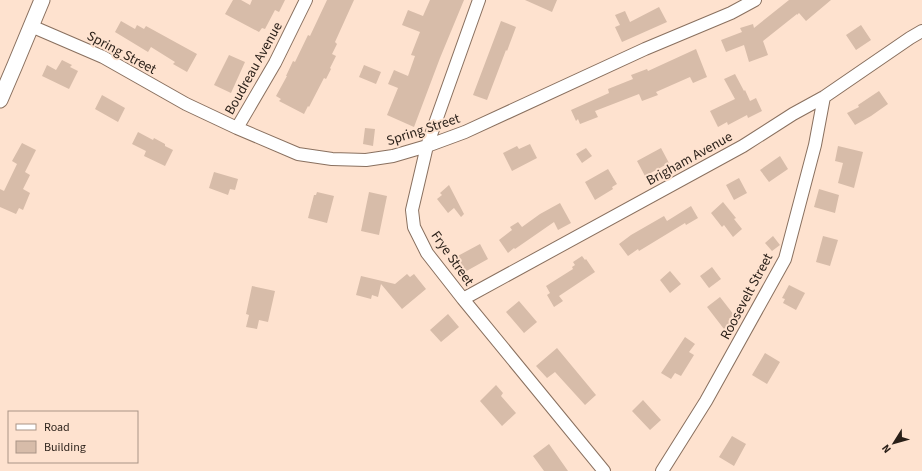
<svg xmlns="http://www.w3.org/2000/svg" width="922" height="471" viewBox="0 0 922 471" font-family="'Source Sans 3',sans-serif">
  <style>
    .building { fill: #d7bca9 }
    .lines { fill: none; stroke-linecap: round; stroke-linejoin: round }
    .minor-casing { stroke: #89705f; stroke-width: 14 }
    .tertiary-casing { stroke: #89705f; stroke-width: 17 }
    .minor { stroke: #fff; stroke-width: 12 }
    .tertiary { stroke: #fff; stroke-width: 15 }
    .labels { text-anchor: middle; stroke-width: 4; stroke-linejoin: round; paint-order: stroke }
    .street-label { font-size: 14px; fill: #291f18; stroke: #fee2cf }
  </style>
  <rect width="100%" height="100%" fill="#fee2cf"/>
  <path class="building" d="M233 0H241L250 5 252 0H285L279 12 275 10 265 29 262 28 259 32 225 14Z
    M327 0H354L335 42 337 44 332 54 336 56 330 68 331 69 326 79 324 78 309 107 308 106 304 114 279 101 281 99 276 96 287 76H286L293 61 295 62 308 35 310 36Z
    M430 0H464L440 58 414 127 387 115 398 88 388 84 394 70 408 76 415 56 411 55 420 32 402 25 408 10 423 16Z
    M525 0H557L552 12Z
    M789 0H831L806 21 799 13 797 15V14L763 41 768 55 749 62 744 45 726 52 721 40 742 32 740 28 753 24 754 28Z
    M659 7 667 22 622 42 615 27 620 25 615 15 625 11 630 22Z
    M121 21 135 29 137 25 144 29 146 26 197 54 187 72 173 64 175 62 151 47 148 52 115 32Z
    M501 21 516 27 507 51 506 50 487 100 473 95Z
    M861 25 871 40 856 50 846 35Z
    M696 49 707 77 693 83 690 77 656 92 658 95 642 101 639 94 595 111 598 117 580 124 578 119 576 121 571 110 609 93 608 89 633 79 631 75 647 69 648 71Z
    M229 55 245 62 231 93 214 85Z
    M62 60 72 65 70 67 78 71 69 89 42 76 47 65 56 70Z
    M364 65 381 72 376 84 359 77Z
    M735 74 744 91 745 90 750 101 756 98 762 111 748 118 747 115 728 125 727 122 718 127 710 111 735 99 724 79Z
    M879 91 888 104 871 116 855 125 847 113 859 107 858 105Z
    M102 95 125 108 118 122 95 109Z
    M365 128 375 129 373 146 363 144Z
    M138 132 153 140 154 138 165 144V146L173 150 165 166 144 156 146 151 132 144Z
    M22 143 36 150 25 172 30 175 23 189 30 193 23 210 19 208 16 214 0 207V189L4 191 17 164 12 161Z
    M530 144 537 158 512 171 503 153 517 146 519 149Z
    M838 146 863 152 854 188 838 183 843 163 835 161Z
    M586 148 592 156 582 163 576 154Z
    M661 148 669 163 645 176 637 161Z
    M780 156 788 169 769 182 760 170Z
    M608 169 617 184 612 187 613 189 595 200 585 182Z
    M214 172 238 179 235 190 230 189 228 195 209 188Z
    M739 178 747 193 734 200 726 185Z
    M449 185 464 214 461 217 454 208 448 213 437 199 442 195 440 193Z
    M819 189 839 195 835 213 814 207Z
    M317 192 334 196 327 223 308 218 314 195H316Z
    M369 192 387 196 379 235 361 231Z
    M723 202 736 218 734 219 742 229 733 237 724 225 722 227 711 213Z
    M560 203 571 223 558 230 554 222 515 249 514 248 508 253 499 240 512 230 510 227 518 222 522 227 540 214Z
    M691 206 698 218 686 225 685 223 639 251 638 249 628 256 619 244 631 235 664 216 667 221Z
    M773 236 780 245 772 251 765 243Z
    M823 236 838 240 830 266 816 262Z
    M480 244 488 259 463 273 454 258Z
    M582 256 585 260 586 259 595 272 559 296 563 301 554 307 547 295 550 293 546 286 573 269 572 267 575 265 573 262Z
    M712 267 721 279 709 288 700 276Z
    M670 271 681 284 670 293 660 280Z
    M407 274 410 277 414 274 426 289 402 309 381 284 378 297 372 295 371 299 356 295 361 276 395 284Z
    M789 285 805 293 796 310 783 303 785 299 782 298Z
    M252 286 275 291 268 322 259 320 257 329 246 327 249 315 246 314Z
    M720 297 734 315 729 319 732 322 724 329 707 307Z
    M519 301 537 322 524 333 506 312Z
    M448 314 459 327 441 342 430 330Z
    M685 337 695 344 689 352 694 355 681 376 675 373 671 379 661 373Z
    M557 348 596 395 585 405 555 372 547 378 536 366Z
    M765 353 780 362 767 384 752 375Z
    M496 385 503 393 501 396 516 413 502 426 480 401Z
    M643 400 661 420 650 430 632 411Z
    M732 436 746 444 734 466 719 457Z
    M549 444 568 471H544L533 456Z"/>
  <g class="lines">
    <defs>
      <path id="minor" d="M479 0 427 146 412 210 414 227 427 253 463 299 604 471
        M31 26 103 57 186 104 237 128 298 154 332 159 366 160 393 156 427 146 465 132 645 49 731 13 755 0
        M237 128 275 63 306 0
        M463 299 743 146 793 114 824 97 910 38 922 31
        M662 471 706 401 785 259 815 145 824 97"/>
      <path id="tertiary" d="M0 100 15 65 42 0"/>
    </defs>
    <use href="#minor" class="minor-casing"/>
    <use href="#tertiary" class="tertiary-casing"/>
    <use href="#minor" class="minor"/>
    <use href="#tertiary" class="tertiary"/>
  </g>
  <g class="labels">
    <g class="street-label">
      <text transform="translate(122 52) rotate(28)" y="5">Spring Street</text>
      <text transform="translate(253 68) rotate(-61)" y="5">Boudreau Avenue</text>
      <text transform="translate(423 129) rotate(-18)" y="5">Spring Street</text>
      <text transform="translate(689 158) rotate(-29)" y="5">Brigham Avenue</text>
      <text transform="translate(453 258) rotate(55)" y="5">Frye Street</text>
      <text transform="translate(746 296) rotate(-62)" y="5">Roosevelt Street</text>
    </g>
  </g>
  <rect x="8" y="411" width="130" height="52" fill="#fee2cf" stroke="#a99486"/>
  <rect x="16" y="424" width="20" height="6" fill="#ffffff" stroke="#a99486"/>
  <text x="44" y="431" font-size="12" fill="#291f18">Road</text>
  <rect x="16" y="441" width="20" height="12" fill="#d7bca9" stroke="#a99486"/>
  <text x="44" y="451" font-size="12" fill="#291f18">Building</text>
  <g transform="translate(894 443) rotate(233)" stroke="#fee2cf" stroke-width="3" paint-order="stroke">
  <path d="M0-3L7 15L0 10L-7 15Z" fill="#291f18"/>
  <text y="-6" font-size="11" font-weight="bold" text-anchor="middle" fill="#291f18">N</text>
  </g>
</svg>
